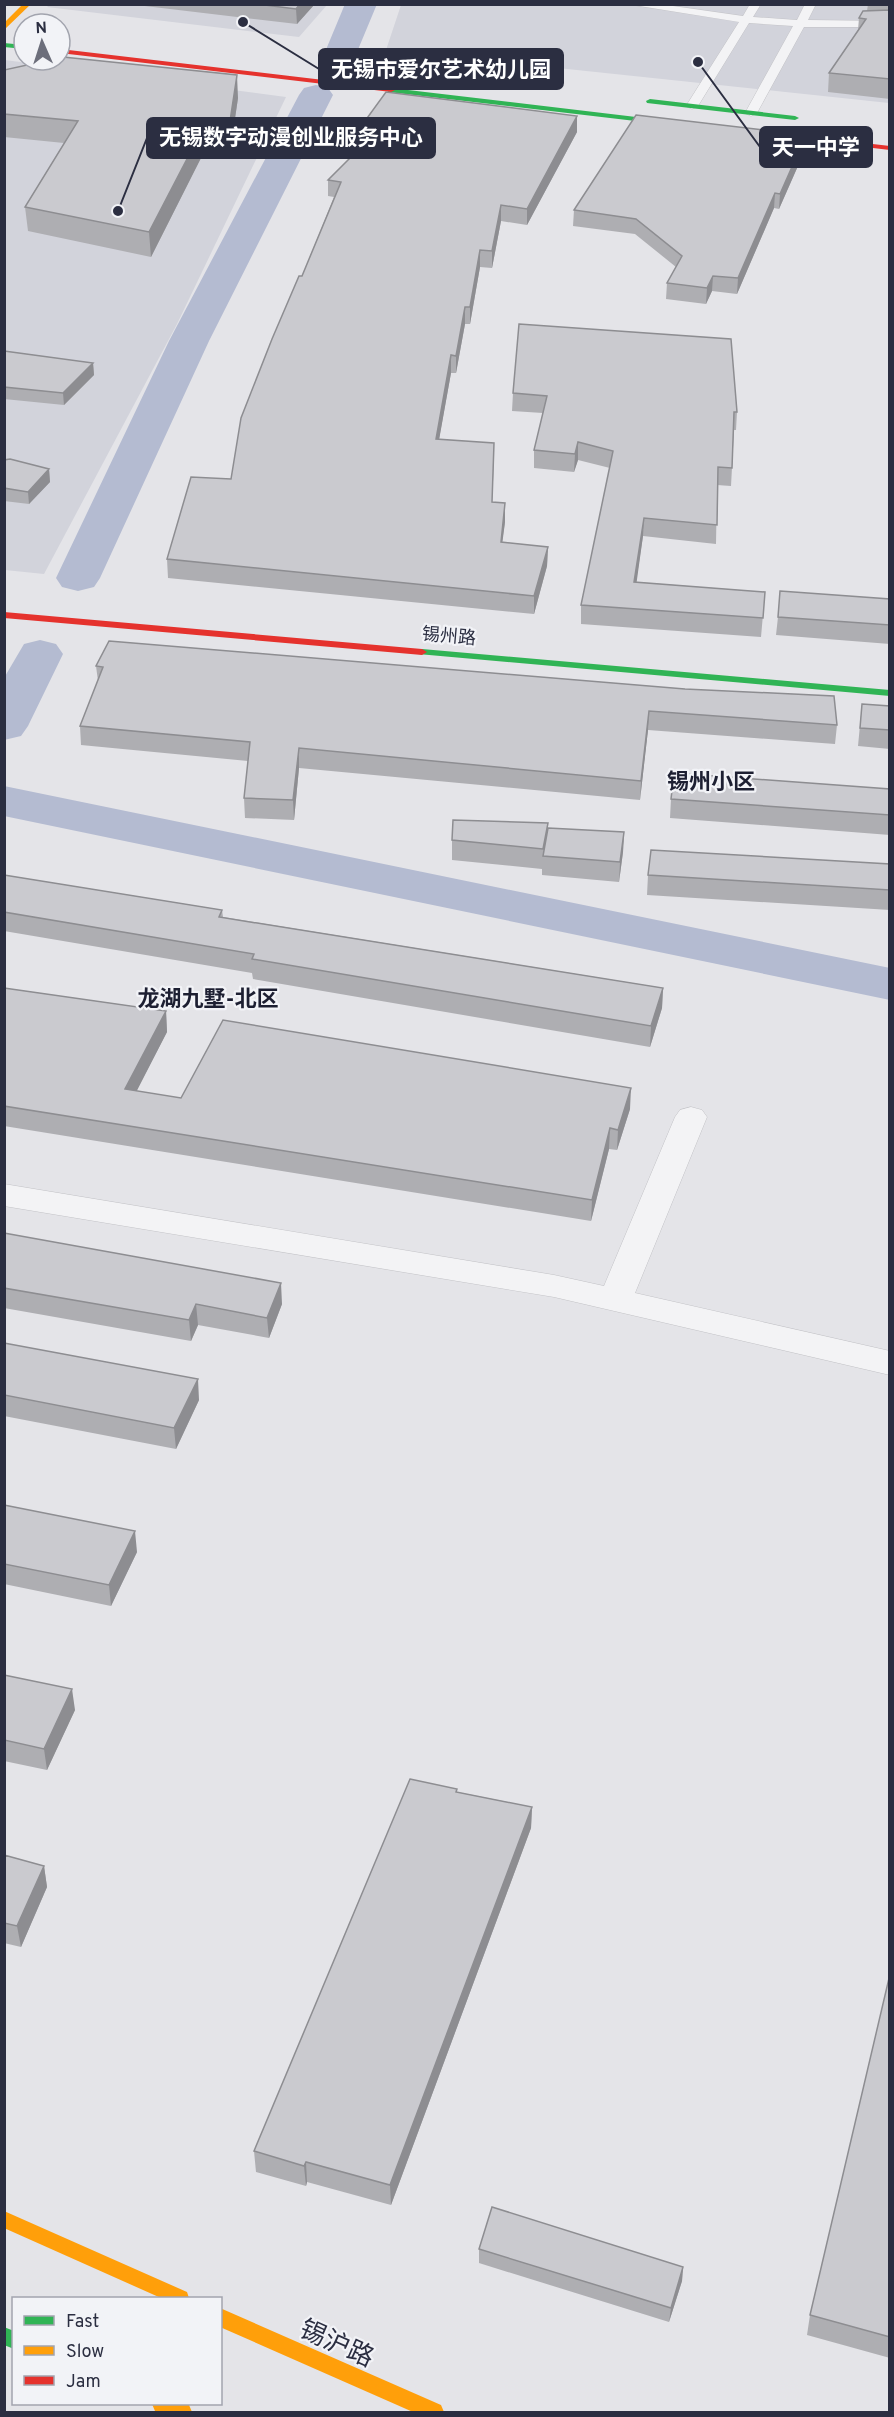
<svg xmlns="http://www.w3.org/2000/svg" width="894" height="2417" viewBox="0 0 894 2417" font-family="Overpass,'Noto Sans SC',sans-serif">
  <style>
    .built { fill: #d2d3db }
    .lines { fill: none; stroke-linecap: round; stroke-linejoin: round }
    .river { fill: #b4bbd1; fill-rule: evenodd }
    .lane-casing { stroke: #c2c2c6; stroke-width: 1 }
    .street-casing { stroke: #c2c2c6; stroke-width: 1 }
    .lane { fill: #f3f3f5; fill-rule: evenodd }
    .street { fill: #f3f3f5; fill-rule: evenodd }
    .fast { fill: #30b455; fill-rule: evenodd }
    .slow { fill: #ff9f0a; fill-rule: evenodd }
    .jam { fill: #e5322d; fill-rule: evenodd }
    .wall { fill: #aeaeb2 }
    .shaded-wall { fill: #8d8d91 }
    .building { fill: #cacacf; stroke: #8d8d91; stroke-width: 1.5 }
    .labels { text-anchor: middle; stroke-width: 4.5; stroke-linejoin: round; paint-order: stroke }
    .far-street-label { font-size: 18px; fill: #2b2e41; stroke: #f2f3f7 }
    .neighbourhood-label { font-size: 22px; font-weight: bold; fill: #1d1f32; stroke: #f2f3f7 }
    .near-street-label { font-size: 26px; fill: #2b2e41; stroke: #f2f3f7 }
    .leader { fill: none; stroke: #2b2e41; stroke-width: 2 }
    .callout-dot { fill: #2b2e41; stroke: #f2f3f7; stroke-width: 2 }
    .callout { fill: #2b2e41; stroke: #2b2e41; stroke-width: 2 }
    .callout-label { font-size: 22px; text-anchor: middle; font-weight: bold; fill: #fff }
  </style>
  <rect width="100%" height="100%" fill="#e4e4e8"/>
  <path class="built" d="M50 4 327 5 299 37 47 7Z
    M401 5H889V103L386 50Z
    M5 60 286 97 177 324 44 574 5 570Z"/>
  <g class="lines">
    <path class="river" d="M345 4H377L357 52 353 59 341 62 329 59 325 52Z
      M316 85 328 88 333 95 209 341 100 578 94 587 78 591 62 587 56 578 169 341 299 95 304 88Z
      M40 640 56 644 63 654 28 726 21 736 4 740V678L24 644Z
      M4 786 890 968V1000L4 816Z"/>
    <defs>
      <path id="lane" d="M627 4H659L743 16 750 4H761L753 17 797 20 805 4H816L808 20 890 21V27H804L757 113 751 116 745 113 793 26 749 23 698 106 692 109 686 106 739 22Z"/>
      <path id="street" d="M691 1107 702 1110 707 1117 635 1293 890 1351V1375L554 1297 4 1206V1184L554 1275 604 1286 675 1117 680 1110Z"/>
    </defs>
    <use href="#lane" class="lane-casing"/>
    <use href="#street" class="street-casing"/>
    <use href="#lane" class="lane"/>
    <use href="#street" class="street"/>
    <path class="fast" d="M4 43 24 45V49L4 47Z
      M391 88 678 122 682 124 678 126 388 92 387 90Z
      M650 99 795 116 799 118 795 120 647 103 646 101Z
      M422 649 890 690V696L418 654 417 652Z
      M4 2327 14 2331V2349L4 2345Z"/>
    <path class="slow" d="M23 4H31L4 30V23Z
      M4 2211 187 2292 189 2298H161L4 2228Z
      M220 2308 441 2405 444 2412H413L220 2327Z
      M152 2404H184L189 2405 192 2412H160L155 2411Z"/>
    <path class="jam" d="M60 49 391 88 395 90 391 92 60 53Z
      M759 131 890 146V150L762 135 758 133Z
      M4 612 422 649 427 652 422 655 4 618Z"/>
  </g>
  <path class="wall" d="M128 4H314V5L297 24Z
    M868 4H890V99L828 92 829 73 858 30 859 18 867 11Z
    M4 70 238 98 229 159 202 156 151 257 28 231 25 207 64 143 4 137Z
    M577 132 527 225 501 221 492 268 480 267 470 324H465L456 373H451L439 439 494 461 492 502 505 503V522L502 542 548 547 547 566 534 614 168 578 167 559 231 479 302 276 334 197 328 196V180L349 159V143Z
    M806 135 805 150 779 209 774 208 737 294 712 291 706 304 666 299 667 283 676 267 635 234 573 226 574 210Z
    M4 351 93 363 94 375 64 405 4 399Z
    M513 393 737 412 736 430H734L731 486 717 485 716 544 643 536 636 582 765 592 761 637 581 624V605L610 468 578 460 574 472 534 468V450L543 413 512 411Z
    M4 460 49 469 50 482 29 504 4 501Z
    M890 599V644L776 635 778 617Z
    M96 666 837 725 835 744 648 730 640 800 299 768 294 820 245 818 244 798 248 761 81 745 80 726 98 681Z
    M862 704 890 706V749L858 746Z
    M890 789V835L670 818 671 799Z
    M548 828 624 832 623 852 619 882 542 875V869L452 860V840Z
    M890 864V910L647 895 648 875Z
    M4 875 222 910 223 917 663 988 662 1008 650 1047 253 979 252 973 4 931Z
    M4 988 166 1011 167 1032 136 1091 181 1098 630 1109 617 1150 609 1149 591 1221 4 1126Z
    M4 1233 282 1304 269 1338 198 1325 191 1341 4 1308Z
    M4 1343 199 1400 176 1449 4 1416Z
    M4 1505 137 1552 111 1606 4 1584Z
    M4 1675 75 1710 47 1770 4 1761Z
    M457 1792 532 1807 531 1828 391 2205 307 2182 306 2186 256 2172 254 2151Z
    M4 1855 44 1866 47 1887 21 1947 4 1943Z
    M890 1974V2358L807 2335 810 2315Z
    M479 2249 683 2267 682 2281 669 2322 479 2263Z"/>
  <path class="shaded-wall" d="M300 4 314 5 297 24 296 9Z
    M237 75 238 98 229 159 228 134Z
    M577 116V132L527 225V209Z
    M201 132 202 156 151 257 149 232Z
    M806 135 805 150 779 209 780 194Z
    M775 193 774 208 737 294 738 278Z
    M501 205V221L492 268V251Z
    M480 250V267L470 324V307Z
    M713 276 712 291 706 304 707 288Z
    M465 307V324L456 373V356Z
    M451 355V373L436 457V439Z
    M93 363 94 375 64 405 63 393Z
    M578 442V460L574 472 575 454Z
    M49 469 50 482 29 504 28 492Z
    M505 503V522L500 561 501 542Z
    M644 518 643 536 634 601V582Z
    M548 547 547 566 534 614V596Z
    M649 711 648 730 640 800 641 781Z
    M299 748V768L294 820 293 800Z
    M624 832 623 852 619 882 620 862Z
    M663 988 662 1008 650 1047 651 1026Z
    M166 1011 167 1032 127 1110 125 1089Z
    M631 1088 630 1109 617 1150 618 1130Z
    M610 1128 609 1149 591 1221 592 1200Z
    M281 1283 282 1304 269 1338 267 1318Z
    M196 1304 198 1325 191 1341 189 1320Z
    M198 1379 199 1400 176 1449 174 1428Z
    M135 1531 137 1552 111 1606 109 1585Z
    M72 1689 75 1710 47 1770 44 1749Z
    M532 1807 531 1828 391 2205 390 2185Z
    M44 1866 47 1887 21 1947 17 1926Z
    M306 2162 307 2182 306 2186 304 2166Z
    M683 2267 682 2281 669 2322 671 2308Z"/>
  <path class="building" d="M257 4H300L296 9Z
    M890 10V79L829 73 866 19 859 18 863 11Z
    M63 57 237 75 228 134 201 132 149 232 25 207 78 121 4 114V70L50 60H60V58Z
    M386 92 577 116 527 209 501 205 492 251 480 250 470 307H465L456 356 451 355 436 439 494 443 492 502 505 503 501 542 548 547 534 596 167 559 191 477 231 479 241 418 272 339 299 276H302L341 182 328 180 363 145 349 143Z
    M636 115 806 135 780 194 775 193 738 278 713 276 707 288 667 283 682 256 636 219 574 210Z
    M519 324 731 339 737 412H734L732 468 718 467 717 525 644 518 634 582 765 592 763 618 581 605 613 451 578 442 575 454 534 450 547 396 513 393Z
    M4 351 93 363 63 393 4 387Z
    M10 459 49 469 28 492 4 488V460Z
    M780 591 890 599V625L778 617Z
    M109 641 685 689 834 696 837 725 649 711 641 781 299 748 293 800 244 798 250 742 80 726 103 667 96 666Z
    M862 704 890 706V730L860 728Z
    M674 773 890 789V815L671 799Z
    M453 820 548 823 543 849 452 840Z
    M548 828 624 832 620 862 543 856Z
    M651 850 890 864V890L648 875Z
    M4 875 222 910 219 917 663 988 651 1026 252 959 254 954 4 912Z
    M4 988 166 1011 125 1089 181 1098 223 1020 631 1088 618 1130 610 1128 592 1200 4 1106Z
    M4 1233 281 1283 267 1318 196 1304 189 1320 4 1288Z
    M4 1343 198 1379 174 1428 4 1395Z
    M4 1505 135 1531 109 1585 4 1564Z
    M4 1675 72 1689 44 1749 4 1740Z
    M410 1779 457 1789 456 1792 532 1807 390 2185 306 2162 304 2166 254 2151Z
    M4 1855 44 1866 17 1926 4 1923Z
    M890 1974V2337L810 2315Z
    M492 2207 683 2267 671 2308 479 2249Z"/>
  <g class="labels">
    <g class="far-street-label">
      <text transform="translate(449 636) rotate(5)" y="6">锡州路</text>
    </g>
    <g class="neighbourhood-label">
      <text x="711" y="789">锡州小区</text>
      <text x="208" y="1006">龙湖九墅-北区</text>
    </g>
    <g class="near-street-label">
      <text transform="translate(337 2343) rotate(24)" y="9">锡沪路</text>
    </g>
  </g>
  <path class="leader" d="M243 22L319 69M118 211L147 138M698 62L760 147"/>
  <g class="callout-dot">
    <circle cx="243" cy="22" r="6"/>
    <circle cx="118" cy="211" r="6"/>
    <circle cx="698" cy="62" r="6"/>
  </g>
  <g class="callout">
    <rect x="319" y="49" width="244" height="40" rx="6"/>
    <rect x="147" y="118" width="288" height="40" rx="6"/>
    <rect x="760" y="127" width="112" height="40" rx="6"/>
  </g>
  <g class="callout-label">
    <text x="441" y="77">无锡市爱尔艺术幼儿园</text>
    <text x="291" y="145">无锡数字动漫创业服务中心</text>
    <text x="816" y="155">天一中学</text>
  </g>
  <rect width="894" height="2417" fill="none" stroke="#2b2e41" stroke-width="12"/>
  <rect x="12" y="2297" width="210" height="108" fill="#f2f3f7" stroke="#a2a4ae" stroke-width="1.5"/>
  <rect x="24" y="2316" width="30" height="9" fill="#30b455" stroke="#a2a4ae" stroke-width="1.5"/>
  <text x="66" y="2327" font-size="18" fill="#2b2e41">Fast</text>
  <rect x="24" y="2346" width="30" height="9" fill="#ff9f0a" stroke="#a2a4ae" stroke-width="1.5"/>
  <text x="66" y="2357" font-size="18" fill="#2b2e41">Slow</text>
  <rect x="24" y="2376" width="30" height="9" fill="#e5322d" stroke="#a2a4ae" stroke-width="1.5"/>
  <text x="66" y="2387" font-size="18" fill="#2b2e41">Jam</text>
  <g transform="translate(42 42) rotate(357)"><circle r="28" fill="#f2f3f7" stroke="#a2a4ae" stroke-width="1.5"/>
  <path d="M0-4.5L10 22L0 15L-10 22Z" fill="#6c6e7b"/>
  <text y="-9" font-size="16" font-weight="bold" text-anchor="middle" fill="#2b2e41">N</text>
  </g>
</svg>
